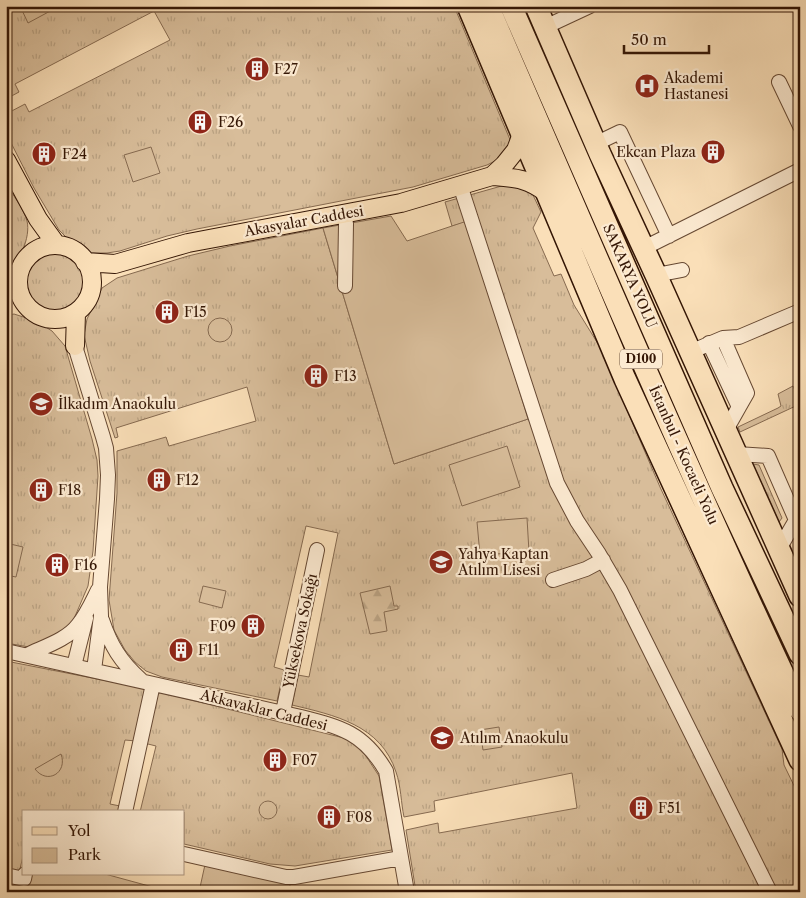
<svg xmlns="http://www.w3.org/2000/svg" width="806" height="898" viewBox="0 0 806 898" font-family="'Libre Caslon Text',serif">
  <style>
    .grass { fill: url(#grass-tufts); stroke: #866a50 }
    .forest { fill: url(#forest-firs); stroke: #866a50 }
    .park { fill: #d8bd9a; stroke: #866a50 }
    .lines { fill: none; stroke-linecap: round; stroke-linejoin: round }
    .minor-casing { stroke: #664832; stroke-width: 16 }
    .major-casing { stroke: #341605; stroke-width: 20 }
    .highway-casing { stroke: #341605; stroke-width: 24 }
    .minor { stroke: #fcead1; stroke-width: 14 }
    .major { stroke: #fadfb8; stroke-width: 18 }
    .highway { stroke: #fadfb8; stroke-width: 21 }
    .labels { text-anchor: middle; stroke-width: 4.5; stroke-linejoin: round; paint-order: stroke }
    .shield { fill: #fcead1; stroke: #705642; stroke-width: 1 }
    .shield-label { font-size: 12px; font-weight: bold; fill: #341605 }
    .poi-label { font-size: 14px; fill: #341605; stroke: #fcead1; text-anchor: start }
    .street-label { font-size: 14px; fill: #341605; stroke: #fcead1 }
  </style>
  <defs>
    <pattern id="grass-tufts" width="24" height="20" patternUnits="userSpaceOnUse" patternTransform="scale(1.25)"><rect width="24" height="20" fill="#d8bd9a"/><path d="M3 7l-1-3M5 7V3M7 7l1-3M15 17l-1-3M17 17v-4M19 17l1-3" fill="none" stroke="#baa283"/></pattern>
    <pattern id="forest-firs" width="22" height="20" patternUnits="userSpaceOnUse" patternTransform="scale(1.25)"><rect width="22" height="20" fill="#d8bd9a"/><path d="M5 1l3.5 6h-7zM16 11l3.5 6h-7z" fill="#baa283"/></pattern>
  </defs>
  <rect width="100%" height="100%" fill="#fadfb8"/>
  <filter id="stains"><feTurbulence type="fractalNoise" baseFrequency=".004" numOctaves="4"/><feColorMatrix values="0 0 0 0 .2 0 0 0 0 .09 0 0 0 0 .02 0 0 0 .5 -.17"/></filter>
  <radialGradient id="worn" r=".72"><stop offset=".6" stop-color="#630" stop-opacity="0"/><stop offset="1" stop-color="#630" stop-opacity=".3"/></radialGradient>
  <path class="grass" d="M6 6H454L511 142 499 159 487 165 413 187 197 229 167 236 120 251 107 253H91L72 243 59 230 34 188 6 133V114L25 104 29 112 170 40 154 11 15 84 19 92 6 99Z
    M6 183C12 194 24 209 27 221 31 237 19 264 6 273Z
    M505 185 524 186 533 195 541 212 533 228 554 276 561 274 574 305 600 347 660 487 782 749 784 765 800 798V892H416L406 830 438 823 439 833 577 808 572 773 434 801 435 811 404 817C401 803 401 786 396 772 381 725 334 715 292 705L298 675 309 677 338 533 306 526 274 667 284 670 277 701 162 677 146 671 135 662 125 650 114 630 109 600 117 493V451L166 437 169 446 256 421 247 387 116 428 118 437 115 438 90 361 84 335 87 319 102 288 117 278 188 256 230 246 323 228 394 464 528 419 467 222 452 226 445 202Z
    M25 282a30 30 0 1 1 60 0a30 30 0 1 1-60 0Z
    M14 314 36 321 52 331 65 346 92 439 97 460 98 476 93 551 88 586 73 621 58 634 29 647 6 643V459H10L6 425V316Z
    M793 386 797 395H799L800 404 740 432 738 427 778 408 781 406 778 394Z
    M753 464 759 465 782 518 779 522Z
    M6 661 148 689 136 741 125 740 110 804 120 806 118 812H24V852L19 873 6 870Z
    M155 691 348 739 362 750 379 776 392 850 295 866 270 864 184 844V812H140L156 746 144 743Z"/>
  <path class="forest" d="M390 586 394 606H398V609L384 612 387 631 370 634 360 593Z"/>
  <path class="park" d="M20 6H52L54 9 28 23Z
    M151 147 160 173 133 182 124 155Z
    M391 216 407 241 467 221 528 419 394 464 323 228Z
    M208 330a12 12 0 1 1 24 0a12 12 0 1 1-24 0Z
    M507 446 520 487 462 506 449 465Z
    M527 518 529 552 480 555 477 522Z
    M6 543 23 547 16 577 6 575Z
    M203 586 226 591 222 608 199 602Z
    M499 727 502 747 483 750 480 730Z
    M61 754C68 773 47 785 35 769Z
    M259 810a9 9 0 1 1 18 0a9 9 0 1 1-18 0Z
    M206 860 286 877 293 892H199Z
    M30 874H105L171 892H6V880L28 886Z"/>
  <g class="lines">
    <defs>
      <path id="minor" d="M545 27 590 6
        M779 82 800 126
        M595 144 620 132 669 236
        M460 185 557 483 577 521 599 554 620 590 770 892
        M344 213 346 224 345 286
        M644 248 800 170
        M656 275 682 270
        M723 338 747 393 739 407
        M709 343 739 407 726 430
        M75 346 103 437 106 448 108 475 107 499 100 587 101 616 94 670
        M690 352 723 338 739 337 800 311
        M737 454 768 456 796 520 779 549
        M553 580 586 569 603 560
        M102 620C111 646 120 661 141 680
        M6 651 301 717C341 727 364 733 386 771L407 892
        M27 655C43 647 67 640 78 625 87 614 92 602 98 590
        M74 666 86 618
        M283 712 317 550
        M125 812 153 684
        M184 854 286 877H294L401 858
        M6 875 24 879 25 874"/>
      <path id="major" d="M6 160 38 219 56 244
        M492 176C516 178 527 178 547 193
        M18 282a37 37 0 1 1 74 0a37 37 0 1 1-74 0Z
        M85 262 115 264 188 243 401 203 492 176 504 165 516 150 522 134
        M75 346 76 313"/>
      <path id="highway" d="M468 6 625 379 800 760
        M488 6C590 242 691 478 800 710
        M511 6 722 488 800 654
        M536 6 600 154 656 275 800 596"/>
    </defs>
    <use href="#minor" class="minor-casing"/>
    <use href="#major" class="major-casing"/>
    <use href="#highway" class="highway-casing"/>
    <use href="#minor" class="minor"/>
    <use href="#major" class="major"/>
    <use href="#highway" class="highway"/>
  </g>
  <defs>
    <symbol id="building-disc" viewBox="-11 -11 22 22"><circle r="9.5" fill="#8f2418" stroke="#fcead1"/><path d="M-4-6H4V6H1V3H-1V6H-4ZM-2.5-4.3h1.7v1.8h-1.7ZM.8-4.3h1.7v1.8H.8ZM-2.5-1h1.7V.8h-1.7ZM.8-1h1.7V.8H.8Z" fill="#fff"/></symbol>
    <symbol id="hospital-disc" viewBox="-11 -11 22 22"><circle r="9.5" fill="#8f2418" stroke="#fcead1"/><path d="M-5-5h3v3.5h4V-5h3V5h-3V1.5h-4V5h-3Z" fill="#fff"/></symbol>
    <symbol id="school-disc" viewBox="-11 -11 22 22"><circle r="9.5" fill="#8f2418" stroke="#fcead1"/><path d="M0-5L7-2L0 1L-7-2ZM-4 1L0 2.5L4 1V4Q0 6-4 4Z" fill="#fff"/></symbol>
  </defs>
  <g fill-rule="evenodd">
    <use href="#building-disc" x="243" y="55" width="28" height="28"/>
    <use href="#hospital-disc" x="633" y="72" width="28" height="28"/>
    <use href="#building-disc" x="186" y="108" width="28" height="28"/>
    <use href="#building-disc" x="699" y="138" width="28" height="28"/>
    <use href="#building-disc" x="30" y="140" width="28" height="28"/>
    <use href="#building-disc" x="153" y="298" width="28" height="28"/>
    <use href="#building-disc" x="302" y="362" width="28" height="28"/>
    <use href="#school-disc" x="27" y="390" width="28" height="28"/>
    <use href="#building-disc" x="145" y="466" width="28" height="28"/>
    <use href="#building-disc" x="27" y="476" width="28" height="28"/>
    <use href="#school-disc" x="427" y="548" width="28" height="28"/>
    <use href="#building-disc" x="43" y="551" width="28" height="28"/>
    <use href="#building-disc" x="239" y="612" width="28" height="28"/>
    <use href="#building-disc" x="167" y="636" width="28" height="28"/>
    <use href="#school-disc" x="428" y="724" width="28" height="28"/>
    <use href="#building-disc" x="261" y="746" width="28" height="28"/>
    <use href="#building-disc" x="627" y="794" width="28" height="28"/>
    <use href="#building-disc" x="315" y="803" width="28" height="28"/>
  </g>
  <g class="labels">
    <rect class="shield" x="620" y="349.5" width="42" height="19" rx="4"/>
    <g class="shield-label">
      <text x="641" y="363">D100</text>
    </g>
    <g class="poi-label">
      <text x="274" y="74">F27</text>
      <text x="664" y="83">Akademi<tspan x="664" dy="16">Hastanesi</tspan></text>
      <text x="218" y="127">F26</text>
      <text x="696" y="157" text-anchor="end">Ekcan Plaza</text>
      <text x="62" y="159">F24</text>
      <text x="184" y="317">F15</text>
      <text x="334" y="381">F13</text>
      <text x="58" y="409">İlkadım Anaokulu</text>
      <text x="176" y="485">F12</text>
      <text x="58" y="495">F18</text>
      <text x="458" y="559">Yahya Kaptan<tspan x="458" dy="16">Atılım Lisesi</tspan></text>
      <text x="74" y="570">F16</text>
      <text x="236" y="631" text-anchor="end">F09</text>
      <text x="198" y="655">F11</text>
      <text x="460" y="743">Atılım Anaokulu</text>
      <text x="292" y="765">F07</text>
      <text x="658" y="813">F51</text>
      <text x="346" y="822">F08</text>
    </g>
    <g class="street-label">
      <text transform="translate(304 221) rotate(-10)" y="5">Akasyalar Caddesi</text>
      <text transform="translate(630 276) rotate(66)" y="5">SAKARYA YOLU</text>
      <text transform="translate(684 455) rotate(66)" y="5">İstanbul - Kocaeli Yolu</text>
      <text transform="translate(300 631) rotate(-78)" y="5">Yüksekova Sokağı</text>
      <text transform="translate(264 710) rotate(14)" y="5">Akkavaklar Caddesi</text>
    </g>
  </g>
  <rect width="806" height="898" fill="none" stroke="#fadfb8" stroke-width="25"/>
  <rect x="8" y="8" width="791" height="883" fill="none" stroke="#341605" stroke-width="2.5"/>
  <rect x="12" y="12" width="781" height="873" fill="none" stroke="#341605"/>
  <rect x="22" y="810" width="162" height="65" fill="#fcead1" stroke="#ac957f"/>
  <rect x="32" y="827" width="25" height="8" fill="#fadfb8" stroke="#ac957f"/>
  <text x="68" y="836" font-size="15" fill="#341605">Yol</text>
  <rect x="32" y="848" width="25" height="15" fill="#d8bd9a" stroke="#ac957f"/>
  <text x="68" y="860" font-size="15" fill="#341605">Park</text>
  <path d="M624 45v8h85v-8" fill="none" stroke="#341605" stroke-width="2.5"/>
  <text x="631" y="45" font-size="15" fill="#341605" stroke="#fcead1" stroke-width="4" paint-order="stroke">50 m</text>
  <rect width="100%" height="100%" filter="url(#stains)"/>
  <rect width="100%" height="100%" fill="url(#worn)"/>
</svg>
